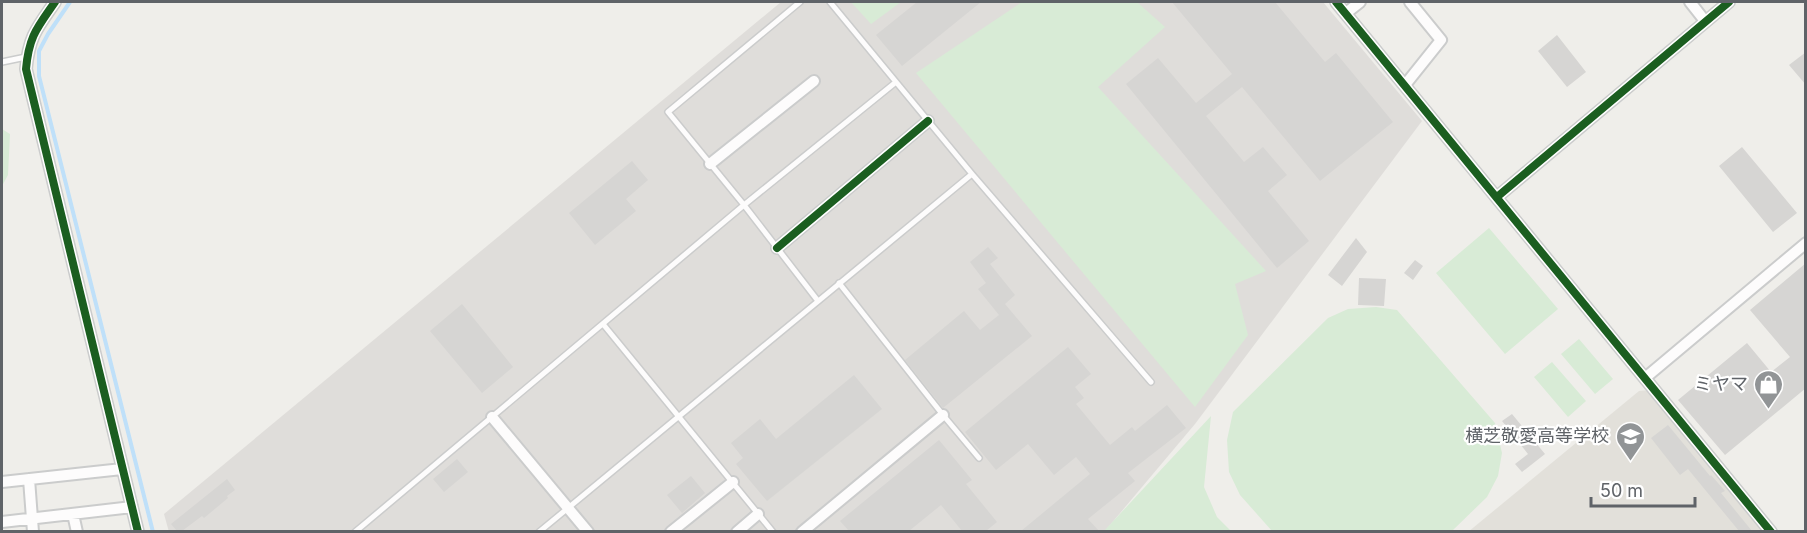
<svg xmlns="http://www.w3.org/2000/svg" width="1807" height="533" viewBox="0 0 1807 533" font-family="Inter,'Noto Sans JP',sans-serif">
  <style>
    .industrial { fill: #dfddda }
    .education { fill: #e2e0da }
    .green { fill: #d8ebd6 }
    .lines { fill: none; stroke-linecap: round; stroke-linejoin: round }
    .stream { stroke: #bfe0f9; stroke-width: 4 }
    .building { fill: #d6d5d3 }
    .lane-casing { stroke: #cbcccc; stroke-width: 8 }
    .street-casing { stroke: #cbcccc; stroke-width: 14 }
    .lane { stroke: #fdfcfc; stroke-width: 5 }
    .street { stroke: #fdfcfc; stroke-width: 10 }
    .cycleway-casing { stroke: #fff; stroke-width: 11 }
    .cycleway { stroke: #1b5e20; stroke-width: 8 }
    .labels { text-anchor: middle; stroke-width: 4.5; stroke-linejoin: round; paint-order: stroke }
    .poi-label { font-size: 18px; fill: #5f6368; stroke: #fff; text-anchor: end }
  </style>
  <rect width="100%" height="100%" fill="#efeeea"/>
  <path class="industrial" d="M781 2H1323L1422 121 1195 424 1105 531 169 532 164 514Z"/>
  <path class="education" d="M1650 390 1763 531 1468 532 1639 391Z"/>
  <path class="green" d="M851 2H901L871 24Z
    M1022 2H1137L1165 27 1098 87 1266 271 1235 284 1248 335 1195 407 916 73Z
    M2 129 10 134 8 175 2 186Z
    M1489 228 1558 309 1505 354 1436 273Z
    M1376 307 1397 310 1495 423 1502 453 1498 476 1487 497 1452 531H1272L1240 495 1229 472 1227 440 1233 412 1328 318 1348 309Z
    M1579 339 1613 379 1595 394 1561 354Z
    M1552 362 1586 401 1568 417 1534 377Z
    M1211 416 1204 487 1217 517 1231 531H1104Z"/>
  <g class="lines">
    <path class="stream" d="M70 2 48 34 39 51V76L153 532"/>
  </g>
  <path class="building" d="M917 2H981L902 66 876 35Z
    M1172 2H1275L1325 62 1336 53 1393 122 1320 181 1242 87 1206 116 1244 162 1263 147 1287 175 1268 191 1309 241 1277 268 1126 84 1158 58 1196 103 1232 74Z
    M1557 35 1586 72 1567 87 1538 51Z
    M1806 52V85L1789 65Z
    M1742 147 1797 213 1773 232 1719 166Z
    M632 161 648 180 626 199 636 211 595 245 569 213Z
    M1356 238 1367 252 1342 286 1328 275Z
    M988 247 998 258 990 264 1015 295 1005 304 1032 336 943 408 905 360 964 311 980 330 999 315 978 289 986 283 970 262Z
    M1415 260 1423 266 1413 280 1404 273Z
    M1806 263V388L1725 455 1678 400 1747 343 1771 372 1790 357 1750 310Z
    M1359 278 1386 279 1384 306 1358 305Z
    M462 304 513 367 482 393 430 331Z
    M1068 347 1091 374 1075 387 1084 398 1076 404 1110 445 1132 427 1135 431 1167 405 1186 428 1128 473 1135 481 1088 519 1099 531H1021L1090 474 1076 457 1054 475 1028 444 996 470 965 432Z
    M854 375 882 409 767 501 736 464 743 458 731 443 760 419 776 439Z
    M1512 414 1545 454 1522 472 1515 464 1528 454 1502 421Z
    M1668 425 1710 476 1711 475 1725 491 1721 493 1752 531H1739L1688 469 1680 475 1651 438Z
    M939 440 972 480 966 484 997 522 986 531H962L941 505 909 531H849L840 521Z
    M457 459 468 472 444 492 433 479Z
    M691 476 705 493 682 513 667 495Z
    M227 479 235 490 227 496 228 498 204 518 202 516 182 531H177L171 524Z"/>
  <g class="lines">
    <defs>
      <path id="lane" d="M800 2 668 112 744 205 818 301
        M830 2 972 174 1151 382
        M2 62 26 57
        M839 283 943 415 979 458
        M603 324 773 532
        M355 532 744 205 896 82
        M539 532 972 174"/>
      <path id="street" d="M55 2C37 28 29 36 26 69L138 532
        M1336 2 1771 532
        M1690 2 1705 21
        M1346 13 1360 2
        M1405 85 1441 40 1410 2
        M710 164 814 81
        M1497 197 1729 2
        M777 248 928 121
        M1645 378 1806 243
        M492 417 588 532
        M29 479 33 532
        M2 482 122 469
        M73 514 77 532
        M2 522 132 507
        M671 532 733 482
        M737 532 758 514
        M802 532 943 415"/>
    </defs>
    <use href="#lane" class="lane-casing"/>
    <use href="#street" class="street-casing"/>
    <use href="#lane" class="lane"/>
    <use href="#street" class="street"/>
    <defs>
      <path id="cycleway" d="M55 2C37 28 29 36 26 69L138 532
        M1336 2 1771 532
        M1497 197 1729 2
        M777 248 928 121"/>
    </defs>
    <use href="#cycleway" class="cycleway-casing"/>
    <use href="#cycleway" class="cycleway"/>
  </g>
  <defs>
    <symbol id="shop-pin" viewBox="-11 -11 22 30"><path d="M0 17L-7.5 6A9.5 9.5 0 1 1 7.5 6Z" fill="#919496" stroke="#fff"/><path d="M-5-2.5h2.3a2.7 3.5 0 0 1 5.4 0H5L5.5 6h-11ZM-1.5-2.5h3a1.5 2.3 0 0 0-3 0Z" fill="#fff"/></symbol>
    <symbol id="school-pin" viewBox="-11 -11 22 30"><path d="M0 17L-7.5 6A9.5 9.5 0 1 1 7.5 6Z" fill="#919496" stroke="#fff"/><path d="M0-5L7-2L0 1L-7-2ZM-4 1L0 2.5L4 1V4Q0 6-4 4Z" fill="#fff"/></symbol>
  </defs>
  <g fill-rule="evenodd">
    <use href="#shop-pin" x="1752" y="368" width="33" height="45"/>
    <use href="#school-pin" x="1614" y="420" width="33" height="45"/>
  </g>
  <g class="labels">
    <g class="poi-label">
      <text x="1748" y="390">ミヤマ</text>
      <text x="1609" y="442">横芝敬愛高等学校</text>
    </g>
  </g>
  <rect width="1807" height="533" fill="none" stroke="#5f6368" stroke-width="6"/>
  <path d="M1591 497v9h104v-9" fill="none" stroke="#5f6368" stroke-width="3"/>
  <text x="1600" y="497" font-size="18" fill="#5f6368" stroke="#ffffff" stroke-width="4.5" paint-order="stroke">50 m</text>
</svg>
